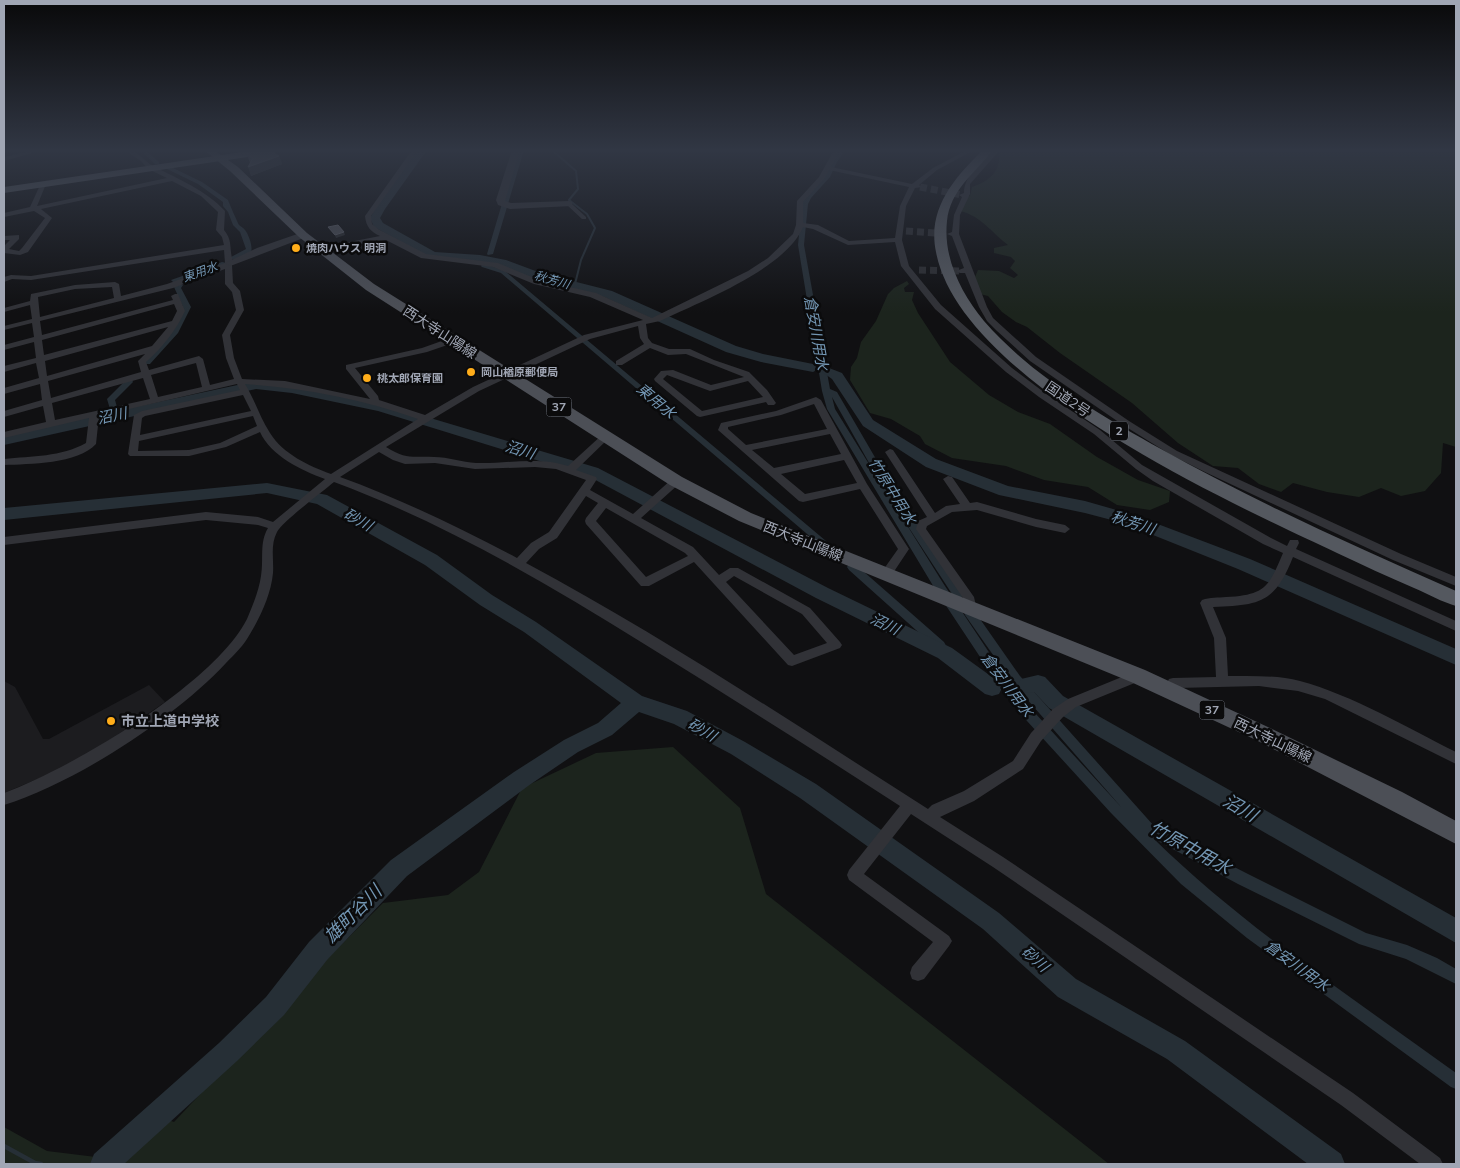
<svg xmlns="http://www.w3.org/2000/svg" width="1460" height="1168" viewBox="0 0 1460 1168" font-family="Mulish,'Noto Sans JP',sans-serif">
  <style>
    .built { fill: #1c1c1f }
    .green { fill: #1c241d }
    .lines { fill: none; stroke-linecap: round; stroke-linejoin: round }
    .stream-far1 { stroke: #262f36; stroke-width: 2 }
    .stream { stroke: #262f36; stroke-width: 4.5 }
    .canal { fill: #262f36; fill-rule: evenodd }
    .river { fill: #262f36; fill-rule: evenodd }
    .minor-tunnel { stroke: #2d2e32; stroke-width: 7; stroke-dasharray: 7 4; stroke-linecap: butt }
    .minor { fill: #313237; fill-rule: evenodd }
    .tertiary { fill: #313237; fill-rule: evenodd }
    .primary { fill: #4c4f56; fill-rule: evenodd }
    .trunk { fill: #54585f; fill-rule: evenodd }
    .wall { fill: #414248 }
    .shaded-wall { fill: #292a2e }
    .building { fill: #4b4d54; stroke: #595b63 }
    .poi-dot { fill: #ffad1a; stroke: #0b0b0c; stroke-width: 2 }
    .labels { text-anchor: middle; stroke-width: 5; stroke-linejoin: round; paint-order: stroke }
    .far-poi-label { font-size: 11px; font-weight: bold; fill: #a0a6b4; stroke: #0b0b0c; text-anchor: start }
    .far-water-label { font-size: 12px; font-style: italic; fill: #7396b3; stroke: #0b0b0c }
    .shield { fill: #0b0b0c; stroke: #737882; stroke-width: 1 }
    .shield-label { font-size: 12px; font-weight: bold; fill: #a0a6b4 }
    .street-label { font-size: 14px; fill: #a0a6b4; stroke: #0b0b0c }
    .poi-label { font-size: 14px; font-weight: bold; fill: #a0a6b4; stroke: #0b0b0c; text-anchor: start }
    .water-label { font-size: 15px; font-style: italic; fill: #7396b3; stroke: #0b0b0c }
    .near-water-label { font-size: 18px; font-style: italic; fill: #7396b3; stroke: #0b0b0c }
  </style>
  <rect width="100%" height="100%" fill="#101012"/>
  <path class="built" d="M4 681 15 687 43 739H49L149 685 165 702 78 762 4 793Z"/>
  <path class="green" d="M1002 150H1456V447L1443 443 1441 473 1425 491 1401 496 1381 488 1359 497 1327 492 1293 483 1281 492 1259 484 1238 468 1213 466 1178 443 1132 403 1060 353 1027 327 1016 322 1002 312 988 296 980 294 975 277 978 270 999 271 1014 278 1018 275 1010 268 1015 261 1011 257 994 253V248L1008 245C991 232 981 216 960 211L966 198 970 196 972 187C988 182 1001 172 999 153Z
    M907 281 909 284 904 288 905 292H914L912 300 918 313 950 362 989 395 1018 412 1050 424 1097 457 1138 480 1170 491 1169 502 1150 510 1117 505 1088 487 1044 480 1006 466 952 458 925 444 920 436 891 419 870 413 850 380 851 367 857 358 861 342 876 321 888 294 894 288Z
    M673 747 740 808 766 894 1109 1164H4V1127L47 1151 96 1157 148 1112 174 1122 327 959 383 903 448 895 479 872 522 788 596 753Z"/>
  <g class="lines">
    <path class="stream-far1" d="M552 150 576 171 578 189 569 200 587 214 595 228 581 260 575 284"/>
    <path class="stream" d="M4 1146 35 1163 41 1164"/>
    <path class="canal" d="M140 150H145L159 162V164H155Z
      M518 150H524L493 254 488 255 487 254Z
      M840 150H845L837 162 830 177 811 198 808 204 804 245 830 389 837 392 894 490 962 591 963 594 962 597H954L900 514 943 583 1006 678 1035 713 1122 808 1012 682 965 615 964 612 965 609H973L1020 676 1154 826 1248 874 1366 933 1407 945 1437 958 1456 969V984L1406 959 1359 944 1238 884 1154 839C1245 928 1353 998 1456 1073V1089L1451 1087 1247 938 1181 884 1111 813 1027 721 998 684 935 589 827 409 822 391 798 245 802 204 805 197 825 175 831 162ZM832 397 877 477 835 409Z
      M167 167H171L202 182 228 200C229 203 237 221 239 225 241 227 244 228 245 230 249 235 253 247 251 252L235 259H231V257L246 249 240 232 233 225 228 212 223 206V202L198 184 167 169Z
      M222 262 227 263 177 282H173L171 280Z
      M483 263H487L488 265 505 271 826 541 828 543 826 545H820L501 273 482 267 481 266Z
      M178 284 183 285 181 288 191 307 178 333 150 364H144V360L172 330 183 307 174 287Z
      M126 380H132L133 382 115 400 117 407 116 409H110L107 399Z
      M852 563 855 564 944 642 950 653 949 656C941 659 940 654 936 648L849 570 847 567 849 564Z"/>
    <path class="river" d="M418 150H427L385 209 380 218 383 223 435 252 480 255 506 260 541 273 612 291 736 346 763 354 818 365 820 368 813 372 761 362 726 352 604 297 534 279 499 265 429 257 374 227 370 218 381 198Z
      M829 368 842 373 873 420 936 459 1008 486 1085 501 1134 515 1250 559 1456 649V665L1238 569 1123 523 1085 513 999 495 926 467 863 426 832 379 822 372Z
      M256 381 292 385 380 403 598 468 828 588 952 648 999 682 1002 688 999 694 992 696 985 694 938 658 816 598 588 476 378 411 292 393 256 389 4 445V435Z
      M267 483 327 495 437 555 492 595 536 622 642 696 687 711 745 742 816 784 999 913 1076 979 1185 1041 1341 1154 1345 1164H1308L1167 1059 1058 997 983 929 800 798 731 754 674 724 639 712 612 735 578 752 528 786 407 876 327 960 284 1015 237 1061 124 1164H90L94 1154 219 1043 266 997 309 942 391 860 514 772 564 740 598 723 621 703 524 632 480 605 425 565 317 504 267 493 4 520V508Z
      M1038 675 1045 677 1063 696 1456 918V943L1049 708 1034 692 1028 693 1021 691 1018 685 1021 679Z"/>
    <path class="minor-tunnel" d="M920 187 962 195
      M906 231 949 234
      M919 270 960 271"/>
    <path class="minor" d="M35 150H43L4 161V157Z
      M124 150C137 148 143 161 153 166 178 179 206 190 225 211L224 230C234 242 228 251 234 263L232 265 233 283 240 291 244 310 230 335 234 358 242 379 285 381 370 399 346 369V365L422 348 453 337 456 338V342L427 352 355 368 378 396 379 400 425 415 473 387 584 335 643 320 590 297 534 284 493 267 421 258 386 240 319 252V248L380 236C371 232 366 227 365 216L412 150H418L371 216 372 224 378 229 426 254 498 263 539 280 596 293 652 318 748 271 768 258 793 234 796 225 797 201 819 177 834 150H840L831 167 912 184 933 168 967 150H974L937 170 919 185 922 187 915 188 906 206 902 240 909 266 941 305 1012 368 1045 393 1100 430 1142 465 1271 538 1287 546 1290 540H1298L1299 543 1296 549 1456 621V631L1293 557C1275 603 1260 605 1213 607L1226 638 1228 676C1252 676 1277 675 1300 681 1352 695 1408 728 1456 752V764L1325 699 1298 691 1259 686 1177 688 1173 694 1169 695 1165 694 1163 690 1169 679 1173 678 1216 677 1214 638 1200 603 1202 600C1210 597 1218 598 1226 597 1265 595 1269 587 1283 553L1263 544 1153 481 1136 469 1094 434 1039 397 1006 372 935 309 901 266 895 242 848 245 813 229 803 227C786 269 699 302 660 321L646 324 648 338 652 343 669 349H690L714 360 749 372 767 390 776 403 774 405H768L766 402 700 417 697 416 655 381 654 379 661 371 673 370 711 385 744 377 686 354 668 355 650 348 622 365H616V361L644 344 640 338 638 326 590 339 479 391 386 447C407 460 410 456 434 457 448 457 462 462 476 463 506 464 539 456 568 466L603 434H609V438L576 470 596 477 597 479 590 490 633 514 672 479H680L681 481 680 483 641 518 693 547 719 575 730 568H738L810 608 840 642 842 645 840 648 792 666 788 665 694 562 649 586H641L586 524 585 521 586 518 598 503 586 496 557 538 539 549 526 563C664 637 796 725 928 809L932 805 964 791 1013 761 1031 733 1053 709 1068 699 1134 672 1138 671 1142 672 1144 676 1142 680 1076 707 1063 717 1041 741 1023 769 974 801 940 817 1003 857 1353 1093 1440 1158 1443 1164H1420L1341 1105 993 867 911 814 864 874 949 936 952 941 949 946 924 979 918 981 912 979 910 973 912 967 933 942 849 880 847 875 849 870 900 806C814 750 728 696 641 642 543 581 442 522 334 482 322 492 282 522 277 532 270 545 274 559 273 573 271 594 261 616 250 634 244 645 235 654 226 663 175 718 75 783 4 805V793C72 768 214 684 247 619 253 605 259 590 261 576 264 559 259 543 268 528L258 525 206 520 4 545V537L206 512 258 517 273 522 325 479C301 470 271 456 260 432L226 447 189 456H130L128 454 134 415 142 411 240 390 237 384 99 416 96 444C78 464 29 464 4 465V459C32 456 61 457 86 443L89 418 4 438V432L46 422 43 406 4 417V411L42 400 40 384 4 394V388L39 378 36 363 4 372V366L36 358 34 342 4 350V345L34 337 32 323 4 330V326L32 319 30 305 4 312V308L30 301 31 294 75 285 115 282 119 284 121 296 167 284 225 263 224 250 31 280 12 279 4 282V277L11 275 31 276 224 245 222 237 216 230 218 212 201 196 172 181 41 209 52 218 28 252 20 255 4 253V246L10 240H4V236L19 235V239L9 249 19 251 22 248 45 218 34 211 4 217V213L30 207 41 183 46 184 37 206 167 178 148 169 141 161ZM829 170 909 187 900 206 895 238 849 241 818 225 803 223V202L824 179ZM225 269V284L232 292 236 310 222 335 226 358 234 379 210 385 203 359 199 356 149 370 146 362C163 347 176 330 185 311L178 294H175L171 296 173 300 42 335 40 321 173 288ZM112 287 114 298 40 317 38 297 75 289ZM174 304 177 311 172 321 44 355 42 340ZM168 327 152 346 47 376 45 361ZM145 354 138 361 141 372 51 398 48 381ZM196 363 202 387 158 397 151 375ZM667 375 710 391 748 381 763 397 702 411 663 379ZM143 378 150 399 55 420 52 403ZM245 384C304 388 362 399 418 419L331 474C309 466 283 454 270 433 260 418 255 400 245 384ZM243 395 251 411 140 435 142 418 145 416ZM253 416 257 426 220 443 189 450 138 451 139 441ZM379 452 393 460 405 464 435 463 475 469 535 467 556 469 586 480 549 532 531 543 517 558C460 528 401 499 340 477ZM606 508 685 553 688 556 646 577 596 521ZM734 576 802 614 827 643 794 655 726 582Z
      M994 150H1000L970 184V194L960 215 959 234 987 307 993 318 1036 357 1129 421 1177 451 1401 554 1456 577V586L1393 560 1207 473 1171 455 1123 425 1030 361 997 331 987 321 979 307 965 273H960L956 271 964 268 952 236 947 234 952 232 954 215 962 197 959 195 964 193C964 175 982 162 994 150Z
      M567 203H571L586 217V219H582L567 205Z
      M816 397 821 400 867 484 909 549 891 576H883L881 573 898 549 860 489 803 502 799 501 718 430 721 423 776 411ZM814 404 827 429 746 445 728 429V427L781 415ZM830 434 841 454 774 468 752 450ZM844 460 857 483 805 494 781 474Z
      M890 449 893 450 935 513 946 506 960 504 943 479 948 476 952 477 970 503 977 502 1036 519 1065 525 1070 529 1065 533 1036 527 977 510 952 512 927 526 926 529 974 597 976 606 974 609H966L963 598 916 529 918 521 927 517 885 452Z"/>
    <path class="tertiary" d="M512 150H520L505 201 511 203 569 201 572 202V206L510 209 498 205 496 200Z
      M303 232 306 233V237L233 265 230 266 225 263 257 248Z"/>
    <path class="primary" d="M204 150H214L238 167 307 233 374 284 682 477 751 513 1145 670 1270 728 1402 792 1456 821V844L1256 740 1131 682 739 521 670 485 366 290 299 237 230 171Z"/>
    <path class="trunk" d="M256 150H279L274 153 4 193V187Z
      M983 150H993C975 173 950 190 947 221 943 258 961 293 984 321 1032 376 1097 413 1161 449 1256 502 1356 547 1456 591V606C1442 602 1428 594 1414 588 1388 577 1363 565 1337 553 1228 502 960 380 936 252 927 209 954 178 983 150Z"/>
  </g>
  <path class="wall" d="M247 155 279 156 282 164 251 176 250 163Z"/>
  <path class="shaded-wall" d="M279 156 282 164 251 176 248 167Z
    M344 232 345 235 336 238 335 235Z"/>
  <path class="building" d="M256 150H268L279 156 248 167 253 158 247 155Z
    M338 225 344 232 335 235 328 227Z"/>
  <linearGradient id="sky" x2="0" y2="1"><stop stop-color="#09090a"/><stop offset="0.48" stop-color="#313744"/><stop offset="1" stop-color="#313744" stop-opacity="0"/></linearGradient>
  <rect width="1460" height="313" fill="url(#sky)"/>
  <g class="poi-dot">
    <circle cx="296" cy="248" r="5"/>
    <circle cx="471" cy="372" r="5"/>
    <circle cx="367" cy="378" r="5"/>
    <circle cx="111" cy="721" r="5"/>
  </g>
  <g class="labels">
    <g class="far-poi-label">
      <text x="306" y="252">焼肉ハウス 明洞</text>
      <text x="481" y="376">岡山楢原郵便局</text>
      <text x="377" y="382">桃太郎保育園</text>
    </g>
    <g class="far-water-label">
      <text transform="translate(200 272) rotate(-20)" y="4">東用水</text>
      <text transform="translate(552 280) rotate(16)" y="4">秋芳川</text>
    </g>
    <g class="shield">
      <rect x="546.5" y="397.5" width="25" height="19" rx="4"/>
      <rect x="1110" y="421.5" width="18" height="19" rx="4"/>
      <rect x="1199.5" y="700.5" width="25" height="19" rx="4"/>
    </g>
    <g class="shield-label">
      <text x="559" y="411">37</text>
      <text x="1119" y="435">2</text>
      <text x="1212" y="714">37</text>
    </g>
    <g class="street-label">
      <text transform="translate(440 332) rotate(33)" y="5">西大寺山陽線</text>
      <text transform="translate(1068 399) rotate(34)" y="5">国道2号</text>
      <text transform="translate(803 541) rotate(22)" y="5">西大寺山陽線</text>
      <text transform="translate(1273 740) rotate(26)" y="5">西大寺山陽線</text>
    </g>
    <g class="poi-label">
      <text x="121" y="726">市立上道中学校</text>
    </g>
    <g class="water-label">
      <text transform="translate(816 333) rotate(80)" y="5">倉安川用水</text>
      <text transform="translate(656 401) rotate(40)" y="5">東用水</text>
      <text transform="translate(112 416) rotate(-12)" y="5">沼川</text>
      <text transform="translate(520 450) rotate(17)" y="5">沼川</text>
      <text transform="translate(892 491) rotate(58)" y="5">竹原中用水</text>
      <text transform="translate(358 520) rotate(29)" y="5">砂川</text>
      <text transform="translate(1133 523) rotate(18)" y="5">秋芳川</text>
      <text transform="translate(885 624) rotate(26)" y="5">沼川</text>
      <text transform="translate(1007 685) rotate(53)" y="5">倉安川用水</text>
      <text transform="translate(702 730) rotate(30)" y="5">砂川</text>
      <text transform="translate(1035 959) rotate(41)" y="5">砂川</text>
      <text transform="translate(1297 966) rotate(36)" y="5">倉安川用水</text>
    </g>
    <g class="near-water-label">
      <text transform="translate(1240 808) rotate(30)" y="6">沼川</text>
      <text transform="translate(1190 848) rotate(29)" y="6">竹原中用水</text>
      <text transform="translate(353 914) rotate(-45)" y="6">雄町谷川</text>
    </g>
  </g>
  <rect width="1460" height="1168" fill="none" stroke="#a0a6b4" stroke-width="10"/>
</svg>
